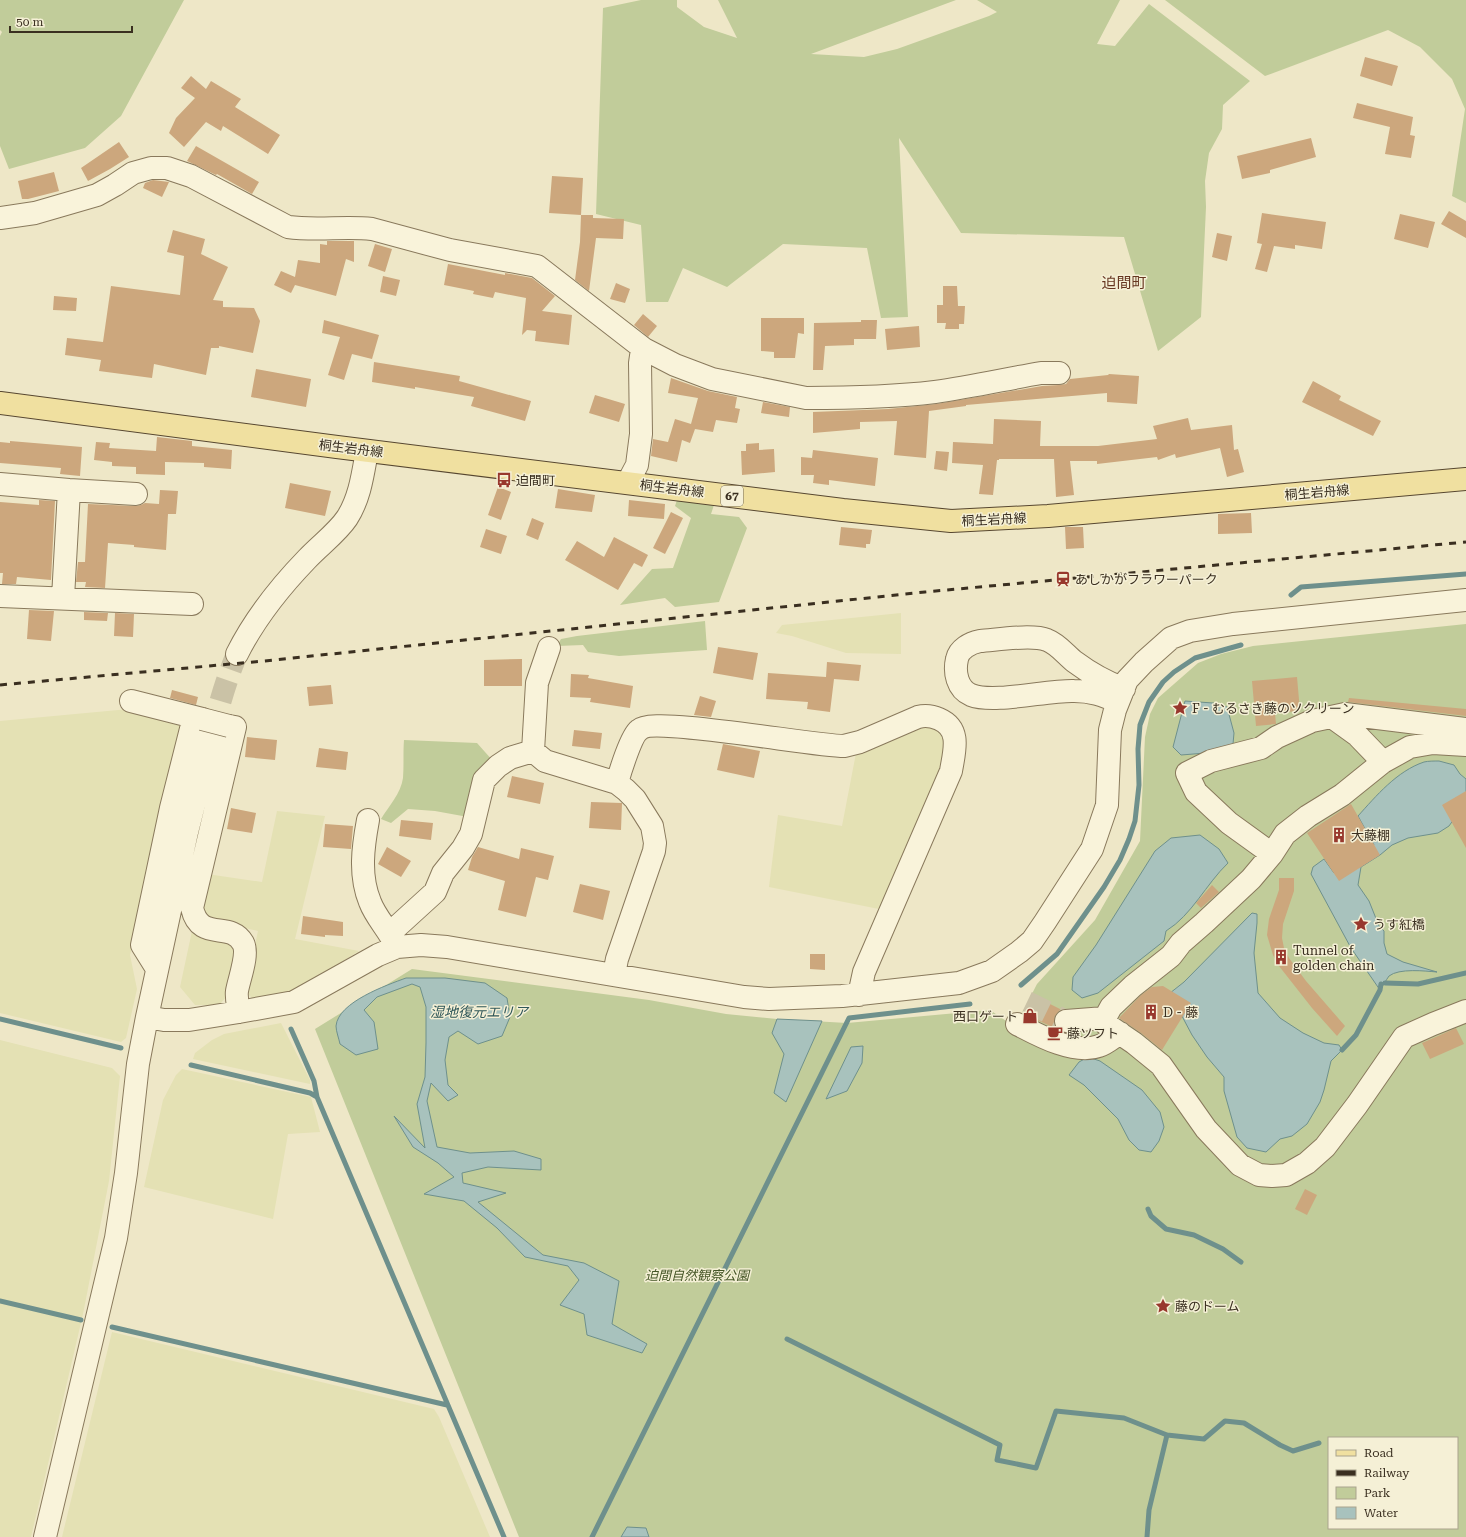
<svg xmlns="http://www.w3.org/2000/svg" width="1466" height="1537" viewBox="0 0 1466 1537" font-family="'Roboto Serif','Noto Sans JP',serif">
  <style>
    .farmland { fill: #e4e1b4 }
    .green { fill: #c1cc9a; fill-rule: evenodd }
    .water { fill: #a8c2bd; stroke: #6e908c }
    .lines { fill: none; stroke-linecap: round; stroke-linejoin: round }
    .stream { stroke: #6e908c; stroke-width: 5 }
    .building { fill: #cca77d }
    .minor-tunnel { stroke: #cac2a6; stroke-width: 22; stroke-dasharray: 22 11; stroke-linecap: butt }
    .minor-casing { stroke: #89795c; stroke-width: 24 }
    .major-casing { stroke: #574730; stroke-width: 24 }
    .minor { stroke: #f9f3da; stroke-width: 22 }
    .major { stroke: #f0e0a0; stroke-width: 22 }
    .rail { stroke: #3a2f20; stroke-width: 3; stroke-dasharray: 7 7; stroke-linecap: butt }
    .minor-bridge-casing { stroke: #89795c; stroke-width: 24; stroke-linecap: butt }
    .minor-bridge { stroke: #f9f3da; stroke-width: 22 }
    .labels { text-anchor: middle; stroke-width: 3; stroke-linejoin: round; paint-order: stroke }
    .shield { fill: #f5f0d6; stroke: #726957; stroke-width: 1 }
    .shield-label { font-size: 12px; font-weight: bold; fill: #3a2f20 }
    .street-label { font-size: 13px; fill: #3a2f20; stroke: #f5f0d6 }
    .poi-label { font-size: 13px; fill: #3a2f20; stroke: #f5f0d6; text-anchor: start }
    .park-label { font-size: 13px; font-style: italic; fill: #455627; stroke: #f5f0d6 }
    .water-label { font-size: 14px; font-style: italic; fill: #2f5759; stroke: #f5f0d6 }
    .quarter-label { font-size: 15px; fill: #663620; stroke: #f5f0d6 }
  </style>
  <rect width="100%" height="100%" fill="#eee7c7"/>
  <path class="farmland" d="M901 613V654L846 653 792 636 776 633 782 625Z
    M129 709 180 722 185 730 158 837 130 955 137 989 126 1038 121 1042 0 1013V721Z
    M918 721 942 724 951 751 884 910 769 887 778 815 842 826 857 748Z
    M277 811 325 816 295 939 359 951 301 988 282 994 254 1000 245 991 258 931 208 920 199 906 207 874 262 882Z
    M192 931 228 940 237 953 227 996 219 1005H195L180 987Z
    M281 1023 310 1080V1084L193 1059 195 1053 212 1040 224 1034Z
    M0 1040 112 1068 120 1076 109 1181 83 1314 31 1537H0Z
    M182 1069 311 1097 320 1132 288 1134 273 1219 144 1187 163 1100 176 1075Z
    M112 1332 434 1409 439 1417 490 1537H62Z"/>
  <path class="green" d="M0 0H184L121 116 85 148 9 169 0 146V36L2 32 0 30Z
    M641 0H677V7L704 27 737 38 718 0H956L811 54 864 57 897 49 989 16 997 12 977 0H1120L1097 44 1115 46 1149 4 1250 81 1223 105 1222 129 1209 153 1205 181 1206 207 1201 317 1158 351 1124 237 961 233 899 138 908 317 881 318 867 248 783 244 727 287 683 268 668 302H646L641 225 596 214 603 8Z
    M1165 0H1466V203L1452 196 1465 109 1452 79 1420 47 1388 30 1265 76Z
    M677 500 714 505 711 514 739 517 747 528 719 602 675 607 665 598 620 605 652 569 673 568 691 518 675 506Z
    M705 621 707 650 619 656 588 652 583 645 557 646 561 639 577 636Z
    M1466 624V1537H519L315 1029 412 969 649 1000 726 1014 777 1019 847 1023 990 1010 1015 1027 1037 984 1095 920 1140 841 1145 737 1150 714 1158 698 1198 663 1221 654 1253 646ZM1329 1438H1457V1528H1329Z
    M404 740 477 743 493 761 468 817 435 811 408 809 391 823 381 819C389 806 401 793 403 778 404 765 403 752 404 740Z"/>
  <path class="water" d="M1185 701 1213 703 1227 707 1234 733 1233 744 1206 753 1181 755 1173 747Z
    M1439 761 1454 765 1460 774 1466 779V802L1449 826 1438 833 1408 838 1392 845 1380 855 1361 867 1358 885 1369 901 1379 926 1384 931V943L1387 954 1403 962 1437 972C1425 971 1399 968 1389 976 1386 980 1383 986 1380 990L1351 948 1311 874 1313 867 1324 859 1334 873 1374 845 1358 816C1376 796 1397 771 1424 762 1428 761 1434 761 1439 761Z
    M1200 835 1219 849 1228 863C1206 884 1192 915 1166 931L1164 941 1098 993 1082 998 1072 990 1073 977 1096 945 1155 851 1171 838Z
    M1252 913 1257 914V923L1254 953 1258 993 1280 1018 1303 1033 1324 1043 1339 1045 1342 1050 1331 1061 1324 1090 1320 1102 1307 1124 1292 1136 1280 1139 1266 1152 1247 1148 1237 1137 1224 1091V1077L1207 1057 1192 1035 1175 1003 1165 997 1184 982Z
    M406 978H445L485 983 507 998 510 1017 502 1036 478 1044 458 1031 449 1037 445 1060 448 1085 458 1095 448 1101 431 1083 427 1101 437 1147 470 1153 514 1151 541 1159V1170L488 1167 462 1173 463 1183 506 1193 478 1202 543 1255 584 1263 619 1281 612 1324 647 1344 642 1353 587 1335 584 1314 560 1305 579 1280 568 1266 525 1257 497 1228 464 1201 424 1194 454 1177 438 1163 413 1147 394 1116 425 1148 417 1104 425 1077 426 1043V1007L420 987 412 984 377 997 364 1010 374 1022 378 1049 356 1055 340 1044C339 1039 336 1031 336 1026 338 1002 387 985 406 978Z
    M777 1019 822 1021 786 1102 774 1093 784 1054 772 1033Z
    M863 1046 862 1063 847 1091 826 1099 851 1047Z
    M1088 1057 1100 1061 1142 1090 1160 1112 1164 1127 1159 1141 1151 1152 1139 1150 1129 1140 1118 1119 1084 1085 1069 1075 1079 1062Z
    M627 1527 646 1528 649 1537H621Z"/>
  <g class="lines">
    <path class="stream" d="M1291 595 1301 587 1466 574
      M1385 983 1418 984 1466 973
      M1021 985 1057 954 1104 887 1120 860 1129 839 1135 821 1139 785 1138 749 1140 725 1149 702 1163 682 1174 672 1195 658 1241 645
      M0 1019 121 1048
      M291 1029 314 1081 317 1097
      M1342 1050 1356 1035 1380 990 1381 984
      M191 1065 310 1093 317 1097 504 1537
      M1148 1209 1151 1216 1166 1229 1194 1235 1223 1249 1241 1262
      M0 1301 81 1320
      M112 1327 447 1405
      M787 1339 1000 1445 997 1460 1036 1468 1056 1411 1124 1418 1167 1435 1204 1439 1225 1421 1244 1423 1280 1445 1293 1451 1319 1443
      M592 1537 849 1018 970 1004
      M1147 1537 1149 1510 1167 1435"/>
  </g>
  <path class="building" d="M1365 57 1398 66 1392 86 1360 76Z
    M191 76 206 89 211 81 241 99 235 107 280 135 268 154 223 126 221 131 206 122 184 147 169 133 176 118 195 98 181 88Z
    M1357 103 1413 117 1410 135 1415 136 1411 158 1385 154 1390 127 1353 118Z
    M1311 138 1316 157 1270 170V173L1242 179 1237 156Z
    M119 142 129 157 110 169 88 181 81 168Z
    M196 146 259 182 252 194 217 174 216 175 187 161Z
    M54 172 59 191 28 199H22L18 181Z
    M552 176 583 178 581 215 549 213Z
    M153 180 169 182 162 197 143 188 145 183Z
    M1449 211 1466 221V238L1441 224Z
    M1262 213 1326 222 1322 249 1295 245V249L1274 246 1267 272 1255 269 1262 244 1257 243Z
    M1400 214 1435 222 1428 248 1394 239Z
    M581 215H593V218L624 219 623 239 596 238 589 291 575 280 580 242Z
    M173 230 205 239 201 254 228 267 213 300 223 301V307L254 308 260 321 253 353 219 346V348H211L206 375 154 364 152 378 99 371 101 360 65 355 67 338 103 342 111 286 180 295 184 256 167 252Z
    M1217 233 1232 236 1227 261 1212 257Z
    M327 241H354V262L346 259 336 296 295 285 291 293 274 285 281 271 295 277 298 260 320 263V244L327 245Z
    M375 244 392 249 385 272 368 266Z
    M448 264 505 275V273L532 278 555 296 542 311 572 315 569 345 535 341 536 331 527 330 522 335 526 298 495 292 493 298 473 294 474 291 444 285Z
    M383 276 400 280 396 296 380 292Z
    M616 283 630 289 625 303 610 299Z
    M943 286H957L958 306H965L964 324H959V329H945L946 323H937V305H943Z
    M54 296 77 298 76 311 53 310Z
    M643 314 657 326 648 337 634 325Z
    M761 318H804V334L798 333 795 358H774V352L761 351Z
    M324 320 379 335 372 359 352 354 344 380 328 375 340 337 322 333Z
    M861 320H877L876 339H854V345L825 346 823 370H813L814 323 861 322Z
    M919 326 920 347 887 350 885 329Z
    M374 362 460 376 459 381 531 401 525 421 471 406 474 397 415 387V389L372 382Z
    M256 369 311 379 306 407 251 397Z
    M1109 374 1139 376 1137 404 1107 402V393L966 405V406L929 411 926 458 894 455 897 421 860 422V429L813 433V412L888 409 936 404 1042 386 1059 385 1066 384 1070 379 1108 375Z
    M671 378 708 391 737 397 735 408 740 409 737 423 716 420 713 432 695 429 690 443 682 440 677 462 651 456 653 439 668 442 675 419 691 424 698 398 668 393Z
    M1313 381 1341 396 1339 400 1381 421 1373 436 1302 402Z
    M595 395 625 404 619 422 589 413Z
    M763 402 790 407 789 417 761 413Z
    M1188 418 1191 430 1232 425 1234 450 1238 449 1244 472 1227 477 1220 448 1176 458 1175 454 1158 460 1157 457 1097 464V461H1070L1074 495 1056 497 1054 459H999V460H997L993 495 979 494 983 465 952 463 953 442 993 444 994 419 1041 421 1040 446H1098L1157 439 1153 426Z
    M157 437 192 441V446L232 450 231 469 204 467V463L165 462V475L136 474V467L112 466V462L94 460 96 442 110 443 109 448 156 451Z
    M10 441 82 447 80 476 60 474 61 468 0 463V442L10 443Z
    M759 443V450L774 449 775 472 742 475 741 451H746V444Z
    M813 450 878 458 875 486 829 480V485L813 483 814 475H801V457L812 458Z
    M936 451 949 452 947 471 934 469Z
    M290 483 331 491 325 516 285 508Z
    M498 487 511 492 501 520 488 515Z
    M558 489 595 495 592 512 555 508Z
    M160 490 178 491 176 514H168L166 550 134 547V545L108 543 105 588 85 587 86 582H76L78 562H85L88 504 135 506 141 505 145 503 159 504Z
    M39 500 55 501 51 580 17 577 16 584H2L3 573H0V502L39 505Z
    M629 500 665 504 664 519 628 516Z
    M671 512 683 518 665 554 653 548Z
    M1251 513 1252 533 1218 534V514Z
    M532 518 544 523 538 540 526 535Z
    M841 527 872 530 870 544H866V548L839 545Z
    M1065 527H1083L1084 548 1066 549Z
    M486 529 507 536 501 554 480 547Z
    M614 537 648 555 642 567 634 563 618 590 565 560 577 541 604 557Z
    M29 610 54 611 51 641 27 639Z
    M84 612 108 613 107 621 84 620Z
    M115 613 134 614 133 637 114 636Z
    M718 647 758 653 753 680 713 673Z
    M522 659V686H484V660Z
    M827 662 861 665 859 681 834 679 830 712 807 709 808 702 766 699 768 673 826 677Z
    M571 674 589 675 588 678 633 686 630 708 590 702 591 698 570 697Z
    M1297 677 1300 711 1275 713 1276 724 1256 726 1252 681Z
    M331 685 333 704 309 706 307 687Z
    M172 690 198 697 196 705 170 698Z
    M700 696 716 701 711 717 694 715Z
    M1349 698 1466 709V716L1348 702Z
    M574 730 602 733 600 749 572 746Z
    M247 737 277 740 275 760 245 757Z
    M723 744 760 751 754 778 717 770Z
    M319 748 348 752 346 770 316 767Z
    M512 776 544 783 540 804 507 797Z
    M1466 791V848L1442 805Z
    M591 802 622 803 621 830 589 828Z
    M1351 804 1380 855 1339 881 1307 833Z
    M231 808 256 813 252 833 227 829Z
    M401 820 433 823 431 840 399 836Z
    M325 824 353 826 351 849 323 847Z
    M387 847 411 861 401 877 378 864Z
    M478 847 519 859 521 848 554 856 548 880 536 877 526 917 498 910 505 881 468 870 472 857Z
    M1279 878H1294V891L1283 924 1282 938 1284 948 1289 958 1306 981 1345 1026 1337 1036 1312 1008 1279 966 1273 955 1267 935 1269 919 1279 890Z
    M580 884 610 891 603 920 573 912Z
    M1212 885 1219 892 1201 908 1196 903Z
    M303 916 343 922V936L325 935V937L301 934Z
    M810 954H825V970L810 969Z
    M1163 986 1191 1003 1162 1050 1141 1033 1119 1018 1141 995 1152 987Z
    M1046 1002 1062 1010 1059 1011 1055 1016 1054 1022 1057 1029 1037 1020Z
    M1456 1028 1464 1044 1430 1059 1422 1043Z
    M1305 1189 1317 1195 1307 1215 1295 1209Z"/>
  <g class="lines">
    <path class="minor-tunnel" d="M212 733C219 705 226 680 237 654
      M1027 1002 1066 1021"/>
    <defs>
      <path id="minor" d="M0 218 35 213 97 195 115 185 133 173 151 168H167L191 176 288 227C316 231 344 226 372 229L450 250 537 266 644 349 675 365 712 379 806 398C849 398 893 397 935 392 971 387 1006 379 1041 373H1059
        M628 482 637 465 641 434 640 363 641 356 644 349
        M0 484 69 490 136 494
        M0 596 192 604
        M63 598 69 490
        M237 654C255 618 279 588 307 559 320 545 337 533 347 518 360 498 363 473 367 451
        M131 701 202 719
        M1118 702C1103 695 1091 691 1074 691 1048 690 994 704 971 695 957 689 954 672 957 659 959 649 970 643 980 641 996 640 1032 634 1047 640 1058 644 1066 655 1075 662 1091 674 1106 682 1124 689
        M1332 717 1357 735 1383 762
        M229 726 235 727 192 908C200 943 230 920 243 943 249 954 239 979 237 991 236 998 238 1005 239 1012
        M1466 745 1433 743 1410 747 1383 762 1342 795 1308 816 1285 834 1272 854 1251 879 1204 923 1181 943 1171 956 1133 986 1111 1007 1105 1018 1106 1024 1134 1043 1161 1065 1206 1129 1240 1165 1259 1175 1272 1176 1286 1175 1307 1163 1325 1147 1357 1105 1404 1037 1433 1024 1466 1011
        M533 751 545 761 617 783 626 790 635 799 652 826 655 843 654 851 617 959 614 974
        M533 751 537 683 549 648
        M617 783C620 772 631 736 639 730 654 716 813 746 844 746L860 742 918 717C926 715 932 716 939 719 962 729 954 752 951 771L864 972 859 995
        M368 820C363 847 359 875 370 902 376 918 389 930 396 946
        M1272 854 1229 823 1196 792 1187 773 1211 761 1261 748 1277 737 1312 721 1345 714 1466 729
        M390 933 435 892 443 873 463 848 471 834 484 780 498 766 510 758 533 751
        M157 969 142 945 171 808 194 717
        M147 1017 164 1020H189L239 1012 294 1002 378 955 397 947 421 945 447 947 744 997 769 999 842 996 959 983 992 971 1019 952 1032 941 1045 922 1092 849 1107 805 1110 730 1115 710 1127 680 1144 662 1171 638 1190 631 1233 624 1466 600
        M1066 1021 1105 1018
        M1017 1024C1038 1035 1074 1055 1099 1046 1106 1044 1114 1037 1120 1033
        M45 1537 116 1238 126 1173 138 1064 147 1017 187 832 212 733"/>
      <path id="major" d="M0 403 337 447 843 510 951 521 1048 516 1466 479"/>
    </defs>
    <use href="#minor" class="minor-casing"/>
    <use href="#major" class="major-casing"/>
    <use href="#minor" class="minor"/>
    <use href="#major" class="major"/>
    <path class="rail" d="M0 685 264 661 925 592 1466 542"/>
    <defs>
      <path id="minor-bridge" d="M202 719 229 726"/>
    </defs>
    <use href="#minor-bridge" class="minor-bridge-casing"/>
    <use href="#minor-bridge" class="minor-bridge"/>
  </g>
  <defs>
    <symbol id="bus-bare" viewBox="-9 -9 18 18"><path d="M-5-6H5V4H4V6H2V4H-2V6H-4V4H-5ZM-3.5-4V0h7V-4ZM-3.5 1.2v1.5H-2V1.2ZM2 1.2v1.5H3.5V1.2Z" fill="#98382d" stroke="#f5f0d6" stroke-width="2.5" paint-order="stroke"/></symbol>
    <symbol id="station-bare" viewBox="-9 -9 18 18"><path d="M-3-6H3Q5-6 5-4V2Q5 4 3 4L4.5 6H3L1.5 4h-3L-3 6H-4.5L-3 4Q-5 4-5 2V-4Q-5-6-3-6ZM-3.5-4v3h7v-3ZM-3.5 1v1.5H-2V1ZM2 1v1.5H3.5V1Z" fill="#98382d" stroke="#f5f0d6" stroke-width="2.5" paint-order="stroke"/></symbol>
    <symbol id="sight-bare" viewBox="-9 -9 18 18"><path d="M0-6L1.8-2.2L6-1.7L2.9 1.2L3.7 5.4L0 3.3L-3.7 5.4L-2.9 1.2L-6-1.7L-1.8-2.2Z" fill="#98382d" stroke="#f5f0d6" stroke-width="2.5" paint-order="stroke"/></symbol>
    <symbol id="building-bare" viewBox="-9 -9 18 18"><path d="M-4-6H4V6H1V3H-1V6H-4ZM-2.5-4.3h1.7v1.8h-1.7ZM.8-4.3h1.7v1.8H.8ZM-2.5-1h1.7V.8h-1.7ZM.8-1h1.7V.8H.8Z" fill="#98382d" stroke="#f5f0d6" stroke-width="2.5" paint-order="stroke"/></symbol>
    <symbol id="shop-bare" viewBox="-9 -9 18 18"><path d="M-5-2.5h2.3a2.7 3.5 0 0 1 5.4 0H5L5.5 6h-11ZM-1.5-2.5h3a1.5 2.3 0 0 0-3 0Z" fill="#98382d" stroke="#f5f0d6" stroke-width="2.5" paint-order="stroke"/></symbol>
    <symbol id="cafe-bare" viewBox="-9 -9 18 18"><path d="M-5.5-4.5H6V0H3Q3 3.5 0 3.5H-2.5Q-5.5 3.5-5.5 0ZM3-3.2v2h1.7v-2ZM-6 4.5H4V6H-6Z" fill="#98382d" stroke="#f5f0d6" stroke-width="2.5" paint-order="stroke"/></symbol>
  </defs>
  <g fill-rule="evenodd">
    <use href="#bus-bare" x="493" y="469" width="22" height="22"/>
    <use href="#station-bare" x="1052" y="568" width="22" height="22"/>
    <use href="#sight-bare" x="1169" y="697" width="22" height="22"/>
    <use href="#building-bare" x="1328" y="824" width="22" height="22"/>
    <use href="#sight-bare" x="1350" y="913" width="22" height="22"/>
    <use href="#building-bare" x="1270" y="946" width="22" height="22"/>
    <use href="#building-bare" x="1140" y="1001" width="22" height="22"/>
    <use href="#shop-bare" x="1019" y="1005" width="22" height="22"/>
    <use href="#cafe-bare" x="1044" y="1022" width="22" height="22"/>
    <use href="#sight-bare" x="1152" y="1295" width="22" height="22"/>
  </g>
  <g class="labels">
    <rect class="shield" x="721" y="486" width="22" height="20" rx="3"/>
    <g class="shield-label">
      <text x="732" y="500">67</text>
    </g>
    <g class="street-label">
      <text transform="translate(351 448) rotate(7)" y="5">桐生岩舟線</text>
      <text transform="translate(672 488) rotate(7)" y="5">桐生岩舟線</text>
      <text transform="translate(1317 492) rotate(-5)" y="5">桐生岩舟線</text>
      <text transform="translate(994 519) rotate(-3)" y="5">桐生岩舟線</text>
    </g>
    <g class="poi-label">
      <text x="516" y="485">迫間町</text>
      <text x="1075" y="584">あしかがフラワーパーク</text>
      <text x="1192" y="713">F - むるさき藤のソクリーン</text>
      <text x="1351" y="840">大藤棚</text>
      <text x="1373" y="929">うす紅橋</text>
      <text x="1293" y="955">Tunnel of<tspan x="1293" dy="15">golden chain</tspan></text>
      <text x="1163" y="1017">D - 藤</text>
      <text x="1018" y="1021" text-anchor="end">西口ゲート</text>
      <text x="1067" y="1038">藤ソフト</text>
      <text x="1175" y="1311">藤のドーム</text>
    </g>
    <g class="park-label">
      <text x="697" y="1280">迫間自然観察公園</text>
    </g>
    <g class="water-label">
      <text x="479" y="1017">湿地復元エリア</text>
    </g>
    <g class="quarter-label">
      <text x="1124" y="288">迫間町</text>
    </g>
  </g>
  <rect x="1328" y="1437" width="130" height="92" fill="#f5f0d6" stroke="#aaa38d"/>
  <rect x="1336" y="1450" width="20" height="6" fill="#f0e0a0" stroke="#aaa38d"/>
  <text x="1364" y="1457" font-size="12" fill="#3a2f20">Road</text>
  <rect x="1336" y="1470" width="20" height="6" fill="#3a2f20" stroke="#aaa38d"/>
  <text x="1364" y="1477" font-size="12" fill="#3a2f20">Railway</text>
  <rect x="1336" y="1487" width="20" height="12" fill="#c1cc9a" stroke="#aaa38d"/>
  <text x="1364" y="1497" font-size="12" fill="#3a2f20">Park</text>
  <rect x="1336" y="1507" width="20" height="12" fill="#a8c2bd" stroke="#aaa38d"/>
  <text x="1364" y="1517" font-size="12" fill="#3a2f20">Water</text>
  <path d="M10 26v6h122v-6" fill="none" stroke="#3a2f20" stroke-width="2"/>
  <text x="16" y="26" font-size="12" fill="#3a2f20" stroke="#f5f0d6" stroke-width="3" paint-order="stroke">50 m</text>
</svg>
